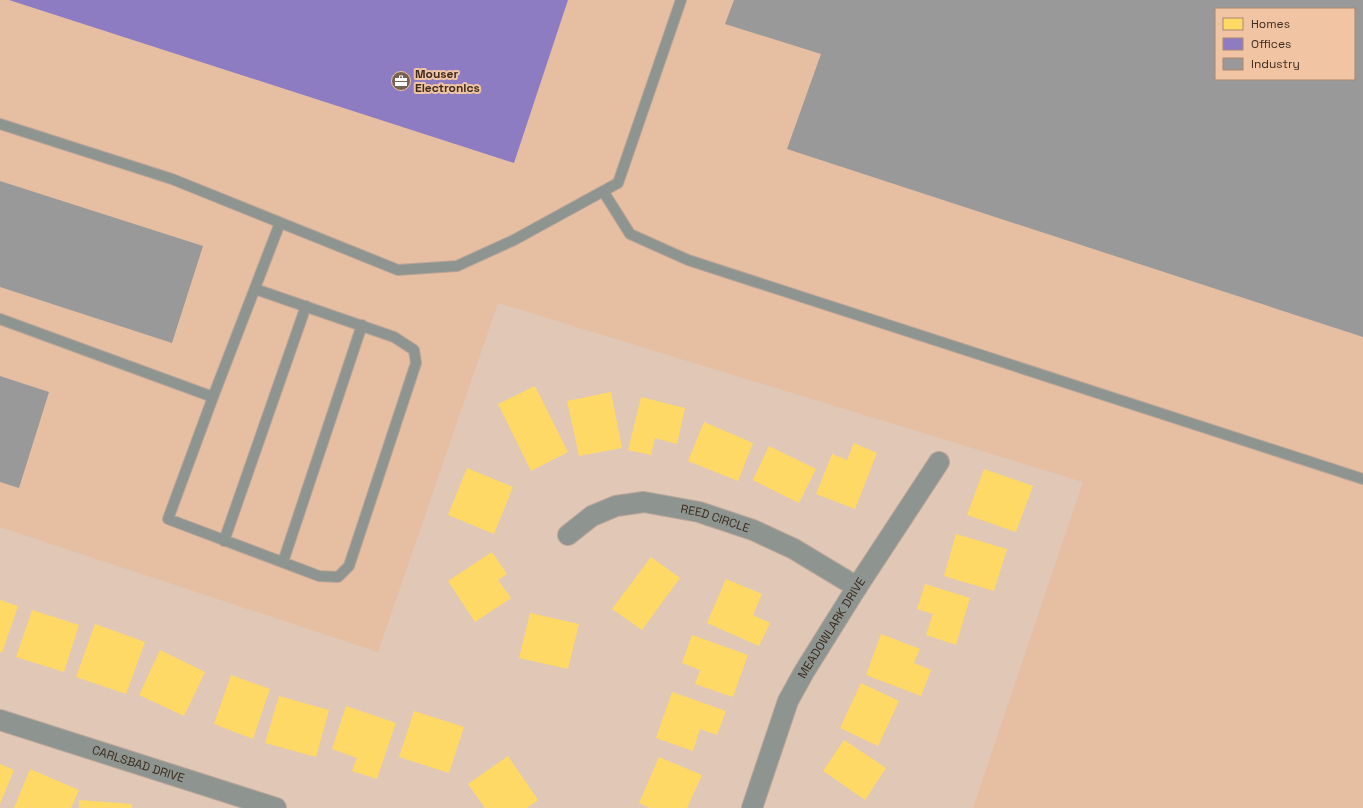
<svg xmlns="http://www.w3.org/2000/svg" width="1363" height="808" viewBox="0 0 1363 808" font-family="'Space Grotesk',sans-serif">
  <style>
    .built { fill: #e6bea2; fill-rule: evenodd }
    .homes { fill: #ffd966 }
    .offices { fill: #8e7cc3 }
    .industry { fill: #999; fill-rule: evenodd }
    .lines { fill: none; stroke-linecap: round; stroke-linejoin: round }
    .service-casing { stroke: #b9a598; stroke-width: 12 }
    .minor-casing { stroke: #b9a598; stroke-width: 22 }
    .service { stroke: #8e9590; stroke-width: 10 }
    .minor { stroke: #8e9590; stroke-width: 20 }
    .labels { text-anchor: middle; stroke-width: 4; stroke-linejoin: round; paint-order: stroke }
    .poi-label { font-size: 12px; font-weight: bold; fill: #3c2b1e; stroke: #f1c4a4; text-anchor: start }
    .street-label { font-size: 12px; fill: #3c2b1e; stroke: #f1c4a4 }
  </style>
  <rect width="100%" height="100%" fill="#e0c7b6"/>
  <path class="built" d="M0 0H1363V808H973L1083 482 498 303 378 652 0 527ZM1216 9H1354V79H1216Z"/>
  <path class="homes" d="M535 386 568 452 531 471 498 404Z
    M611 392 622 448 579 456 567 401Z
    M641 397 685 408 677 444 655 438 651 455 628 450Z
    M704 422 753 443 738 481 688 461Z
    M854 443 877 453 855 509 816 494 832 454 847 460Z
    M769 446 816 469 799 503 753 480Z
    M467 468 513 487 494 534 448 515Z
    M984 469 1033 486 1016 532 967 515Z
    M956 534 1007 549 994 591 944 576Z
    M492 552 507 574 498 580 511 598 475 622 448 581Z
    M651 557 680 578 642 630 612 609Z
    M726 579 762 594 753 615 770 623 759 646 707 623Z
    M925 584 970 598 956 645 926 635 933 614 917 609Z
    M0 600 18 606 2 653 0 652Z
    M32 610 79 625 64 672 16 657Z
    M530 613 579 624 568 669 519 658Z
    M95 624 145 642 126 694 76 677Z
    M881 634 920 649 914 663 931 670 921 696 866 675Z
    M692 635 748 655 733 697 695 684 700 670 682 663Z
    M160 650 205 672 184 716 139 695Z
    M231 675 270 689 253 739 214 724Z
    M861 683 899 701 878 746 840 728Z
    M672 692 726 711 717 735 700 729 693 751 656 738Z
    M279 696 329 710 316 757 265 743Z
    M346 706 396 723 377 779 352 771 357 758 332 749Z
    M414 711 464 727 449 773 399 757Z
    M844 740 886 768 865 800 823 771Z
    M508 756 538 800 527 808H485L468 784Z
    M659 757 702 775 687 808H650L639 803Z
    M0 764 14 770 0 804Z
    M30 769 79 790 71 808H14Z
    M79 800 132 804V808H79Z"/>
  <path class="offices" d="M9 0H568L514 163Z"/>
  <path class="industry" d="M734 0H1363V337L787 149 821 54 725 24ZM1216 9H1354V79H1216Z
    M0 181 203 246 172 343 0 287Z
    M0 376 49 392 19 488 0 482Z"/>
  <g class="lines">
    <defs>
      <path id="service" d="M0 124 172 179 398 270 457 266 514 240 618 183 681 0
        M603 191 630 234 688 260 1363 479
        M0 319 213 397 280 223
        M213 397 168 519 319 576 338 577 349 566 416 363 414 350 394 337 255 289
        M224 541 306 306
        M283 562 362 325"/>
      <g id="minor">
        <path id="s1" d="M568 535 592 516 616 506 644 502 699 512 753 530 794 549 857 587"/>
        <path id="s2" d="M0 720 276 808"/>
        <path id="s3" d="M752 808 788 701 804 672 857 587 939 462"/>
      </g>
    </defs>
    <use href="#service" class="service-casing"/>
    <use href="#minor" class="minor-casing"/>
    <use href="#service" class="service"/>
    <use href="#minor" class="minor"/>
  </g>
  <defs>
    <symbol id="office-disc" viewBox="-11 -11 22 22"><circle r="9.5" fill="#756253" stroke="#f1c4a4"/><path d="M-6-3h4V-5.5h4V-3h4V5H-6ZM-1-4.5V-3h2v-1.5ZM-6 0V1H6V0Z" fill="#fff"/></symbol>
  </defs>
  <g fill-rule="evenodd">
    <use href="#office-disc" x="390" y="70" width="22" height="22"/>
  </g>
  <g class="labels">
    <g class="poi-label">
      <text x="415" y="78">Mouser<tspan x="415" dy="14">Electronics</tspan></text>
    </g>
    <g class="street-label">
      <text dy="4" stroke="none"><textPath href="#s1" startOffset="158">REED CIRCLE</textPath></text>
      <text dy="4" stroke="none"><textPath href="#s3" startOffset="198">MEADOWLARK DRIVE</textPath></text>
      <text dy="4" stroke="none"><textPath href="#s2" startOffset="145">CARLSBAD DRIVE</textPath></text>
    </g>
  </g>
  <rect x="1215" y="8" width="140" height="72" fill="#f1c4a4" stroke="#a9876e"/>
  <rect x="1223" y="18" width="20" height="12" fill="#ffd966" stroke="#a9876e"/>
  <text x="1251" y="28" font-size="12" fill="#3c2b1e">Homes</text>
  <rect x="1223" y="38" width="20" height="12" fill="#8e7cc3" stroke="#a9876e"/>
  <text x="1251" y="48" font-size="12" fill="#3c2b1e">Offices</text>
  <rect x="1223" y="58" width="20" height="12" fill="#999999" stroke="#a9876e"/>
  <text x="1251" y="68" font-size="12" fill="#3c2b1e">Industry</text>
</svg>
